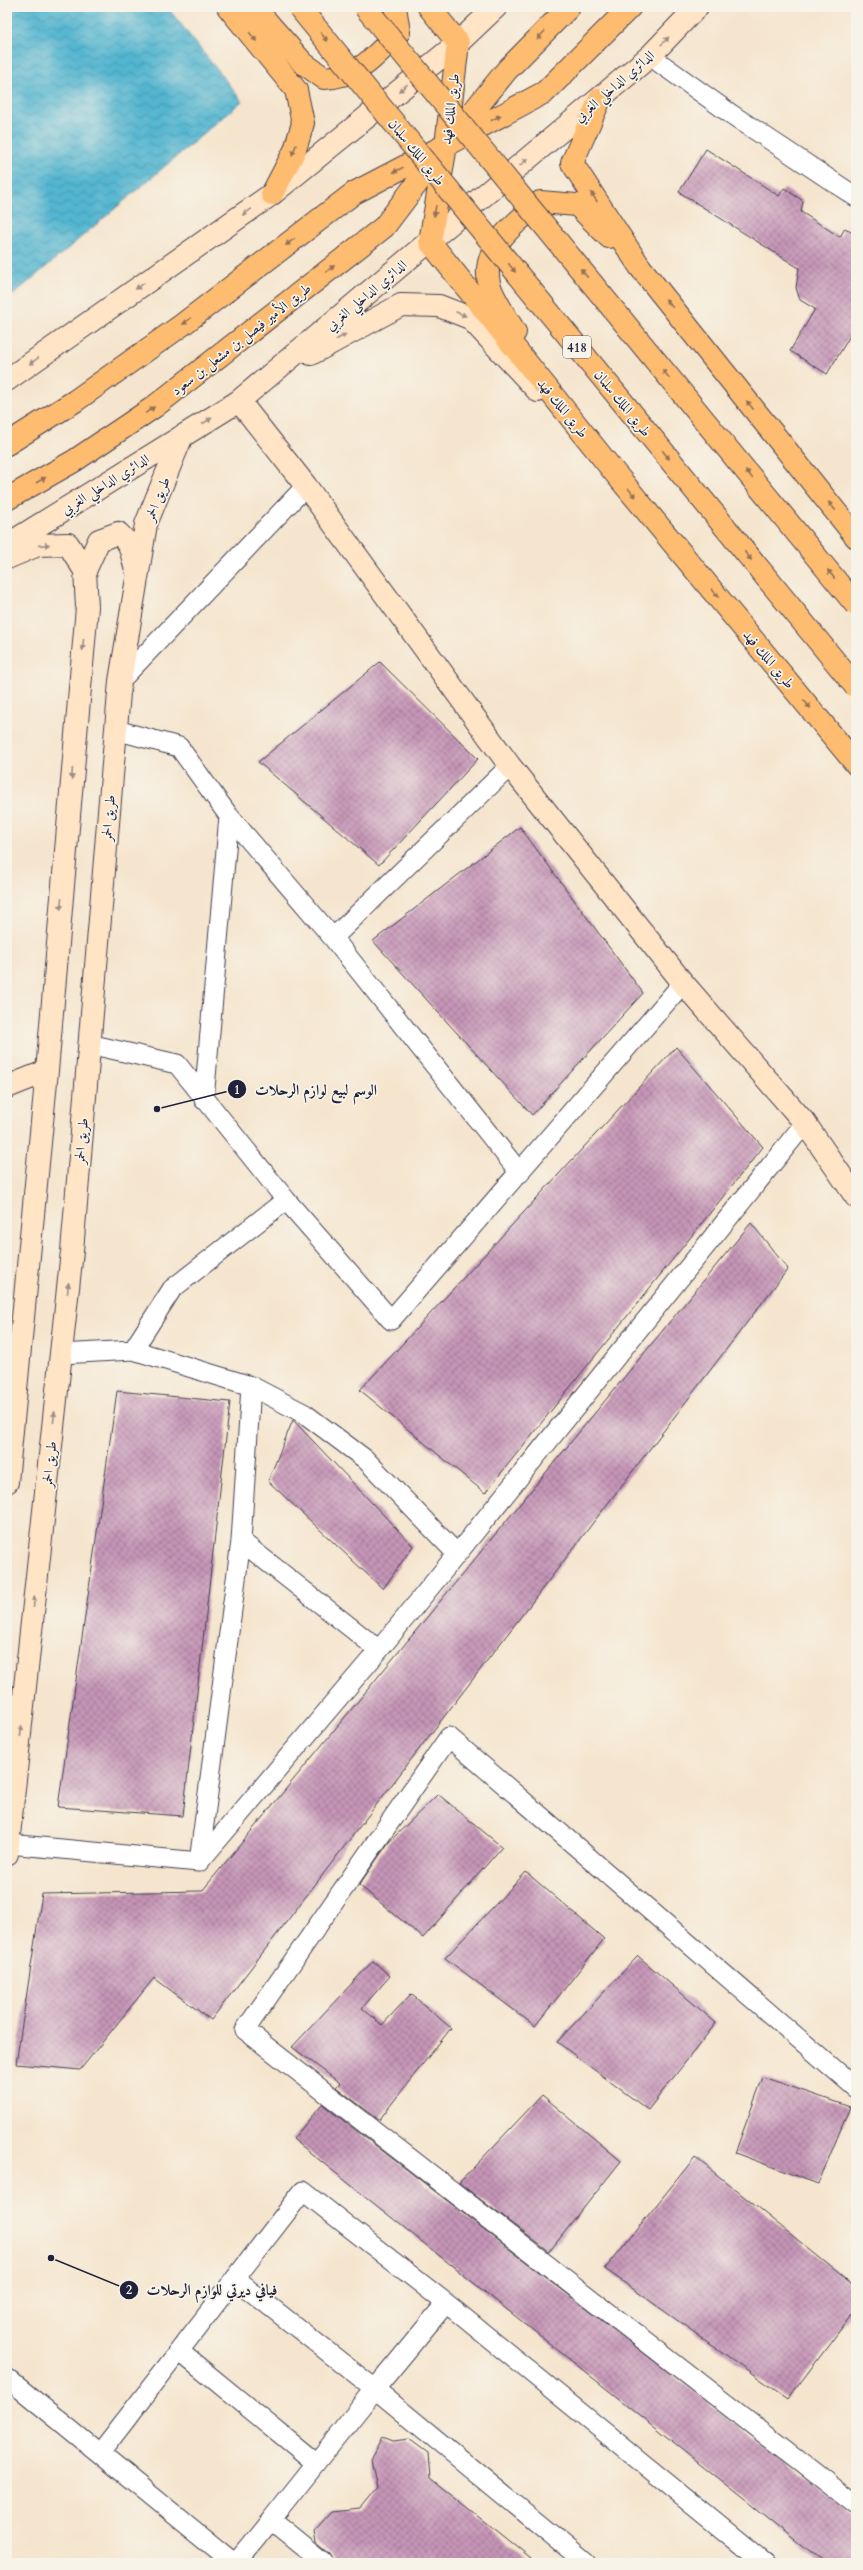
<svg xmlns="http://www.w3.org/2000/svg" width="863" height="2570" viewBox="0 0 863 2570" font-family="Cardo,Amiri,serif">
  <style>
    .water { fill: url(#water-waves); stroke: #3a6c86 }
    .building { fill: url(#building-cross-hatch) }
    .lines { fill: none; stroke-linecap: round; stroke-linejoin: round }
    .street-casing { stroke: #423f51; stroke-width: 21 }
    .secondary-casing { stroke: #423f51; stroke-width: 24 }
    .primary-casing { stroke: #423f51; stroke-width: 24 }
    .street { stroke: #fff; stroke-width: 19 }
    .secondary { stroke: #ffe4c6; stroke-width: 22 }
    .primary { stroke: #febc70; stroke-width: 22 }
    .highway-bridge-casing { stroke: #423f51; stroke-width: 24; stroke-linecap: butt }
    .highway-bridge { stroke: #febc70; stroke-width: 22 }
    .oneway { fill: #906f56 }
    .oneway2 { fill: #9c8d87 }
    .labels { text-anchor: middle; stroke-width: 3.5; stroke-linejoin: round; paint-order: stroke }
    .shield { fill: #f7f3e8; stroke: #62616f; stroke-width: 1 }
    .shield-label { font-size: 13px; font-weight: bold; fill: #22223b }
    .street-label { font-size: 14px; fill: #22223b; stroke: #f7f3e8 }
    .leader { fill: none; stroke: #22223b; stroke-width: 1.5 }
    .callout-dot { fill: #22223b; stroke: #f7f3e8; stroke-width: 1.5 }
    .mark-label { font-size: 12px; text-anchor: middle; font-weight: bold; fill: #fff }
    .callout-label { font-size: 15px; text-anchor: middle; font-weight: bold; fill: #22223b; stroke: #f7f3e8; stroke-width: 3.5; stroke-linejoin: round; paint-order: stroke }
  </style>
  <defs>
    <pattern id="water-waves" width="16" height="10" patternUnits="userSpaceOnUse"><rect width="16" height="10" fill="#52b5d0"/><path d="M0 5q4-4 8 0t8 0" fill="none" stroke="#4493aa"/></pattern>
    <pattern id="building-cross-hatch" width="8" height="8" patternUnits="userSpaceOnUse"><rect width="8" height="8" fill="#c695b7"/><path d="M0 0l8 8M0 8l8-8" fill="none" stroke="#a07996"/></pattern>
  </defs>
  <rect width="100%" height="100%" fill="#f7f3e8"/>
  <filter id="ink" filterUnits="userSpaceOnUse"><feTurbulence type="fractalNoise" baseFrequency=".025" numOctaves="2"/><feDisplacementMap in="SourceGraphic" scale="8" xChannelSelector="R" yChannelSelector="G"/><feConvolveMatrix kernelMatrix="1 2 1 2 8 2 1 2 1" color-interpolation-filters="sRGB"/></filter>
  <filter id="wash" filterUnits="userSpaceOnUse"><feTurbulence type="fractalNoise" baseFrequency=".012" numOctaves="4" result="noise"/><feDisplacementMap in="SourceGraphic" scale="16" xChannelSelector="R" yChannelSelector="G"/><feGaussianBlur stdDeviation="0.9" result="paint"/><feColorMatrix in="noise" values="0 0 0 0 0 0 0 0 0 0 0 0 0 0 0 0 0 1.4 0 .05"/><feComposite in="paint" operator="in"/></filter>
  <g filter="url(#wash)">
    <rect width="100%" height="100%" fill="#f5e5ce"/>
    <path class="water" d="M7 7H167L242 101 7 300Z"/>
    <g id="blocks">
      <path class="building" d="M706 149 779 196 784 188 803 201 801 212 840 237 845 228 856 235V326L827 374 790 351 815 309 800 300 796 288 799 268 679 192Z
        M380 662 478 759 379 865 258 762Z
        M520 827 643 993 532 1115 373 941Z
        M676 1047 763 1147 485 1493 360 1390Z
        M751 1223 788 1269 211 2020 154 1978 80 2070 16 2064 42 1894 202 1891Z
        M117 1391 230 1402 183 1816 58 1807Z
        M293 1420 413 1546 383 1589 268 1481Z
        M438 1794 502 1847 423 1938 359 1885 389 1842Z
        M526 1872 604 1939 535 2026 445 1958Z
        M638 1956 716 2023 648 2110 557 2042Z
        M373 1961 390 1976 362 2008 382 2025 411 1994 451 2028 379 2120 336 2087 340 2083 292 2047Z
        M763 2077 850 2107 818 2184 735 2153Z
        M542 2095 621 2161 549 2252 459 2183Z
        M322 2104 856 2517V2563H825L293 2139Z
        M695 2157 856 2287V2309L788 2399 605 2269Z
        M383 2437 393 2441 409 2439 428 2453 430 2478 536 2563H335L331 2555 316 2542 314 2531 331 2512 360 2509 377 2488 371 2459Z"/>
    </g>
  </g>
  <g filter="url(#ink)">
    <use href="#blocks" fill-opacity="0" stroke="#423f51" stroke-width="1"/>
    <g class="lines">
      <defs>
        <path id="street" d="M650 56 731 114 856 197
          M120 681 306 486
          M116 730 179 747 229 816 333 938 520 1173
          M333 938 510 766
          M89 1044 177 1064 286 1200 391 1320 683 983
          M204 1100 229 816
          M133 1350 172 1289 286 1200
          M61 1354 133 1350 251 1386 305 1414 365 1459 457 1554 805 1123
          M241 1541 379 1650
          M9 1844 199 1862 241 1541 251 1386
          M199 1862 379 1650 457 1554
          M856 2088 449 1737 245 2030 856 2505
          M235 2279 375 2389 446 2303
          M179 2351 316 2463
          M7 2378 234 2563
          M100 2453 303 2191 446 2303 765 2563
          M271 2520 375 2389 586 2563
          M236 2563 271 2520 324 2563"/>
        <path id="secondary" d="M311 354 401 305 439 306 470 318 538 391
          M7 380 272 194 458 43 496 7
          M239 401 306 486 510 766 683 983 805 1123 856 1197
          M7 545 239 401 650 56 697 7
          M7 558 38 545 68 544 85 571 87 607 47 1071 7 1482
          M85 571 99 540 118 533 129 544 136 570
          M7 1087 47 1071
          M7 1854 72 1251 120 681 146 524 182 436"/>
        <path id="primary" d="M228 7 296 90 303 123 295 150 272 194
          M254 7 303 63 324 78C361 76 374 57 399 32L395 7
          M429 7 458 43 446 145 430 242 615 473 856 764
          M600 99 572 163 640 267 856 537
          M515 332C507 318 492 297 489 283 481 247 516 223 540 202L577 205 609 237
          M7 444 75 401 182 325 354 193 446 145 507 70 569 7
          M7 499 74 461 154 407 384 227 446 145 545 92 630 7"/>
      </defs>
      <use href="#street" class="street-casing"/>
      <use href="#secondary" class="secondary-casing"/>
      <use href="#primary" class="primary-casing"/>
      <use href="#street" class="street"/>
      <use href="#secondary" class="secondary"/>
      <use href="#primary" class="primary"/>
      <defs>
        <path id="highway-bridge" d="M299 7 856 687
          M365 7 856 605"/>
      </defs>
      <use href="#highway-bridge" class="highway-bridge-casing"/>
      <use href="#highway-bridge" class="highway-bridge"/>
    </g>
    <defs><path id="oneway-solid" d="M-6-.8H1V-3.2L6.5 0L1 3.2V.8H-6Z"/></defs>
    <g class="oneway">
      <use href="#oneway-solid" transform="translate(541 35) rotate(134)"/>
      <use href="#oneway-solid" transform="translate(253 37) rotate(51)"/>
      <use href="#oneway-solid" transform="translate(324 37) rotate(51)"/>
      <use href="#oneway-solid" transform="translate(496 118) rotate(-28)"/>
      <use href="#oneway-solid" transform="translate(294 150) rotate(112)"/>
      <use href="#oneway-solid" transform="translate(398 170) rotate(152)"/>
      <use href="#oneway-solid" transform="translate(594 197) rotate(-124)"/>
      <use href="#oneway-solid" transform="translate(435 211) rotate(100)"/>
      <use href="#oneway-solid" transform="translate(290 242) rotate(142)"/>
      <use href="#oneway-solid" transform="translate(512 268) rotate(51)"/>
      <use href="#oneway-solid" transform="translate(330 269) rotate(-38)"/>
      <use href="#oneway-solid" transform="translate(584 273) rotate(-129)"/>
      <use href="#oneway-solid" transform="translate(669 303) rotate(-129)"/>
      <use href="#oneway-solid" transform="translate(187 321) rotate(143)"/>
      <use href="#oneway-solid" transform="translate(666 374) rotate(-129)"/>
      <use href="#oneway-solid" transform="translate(750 405) rotate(-129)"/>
      <use href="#oneway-solid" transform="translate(150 410) rotate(-35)"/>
      <use href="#oneway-solid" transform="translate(666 455) rotate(51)"/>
      <use href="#oneway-solid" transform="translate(749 474) rotate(-129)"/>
      <use href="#oneway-solid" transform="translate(41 480) rotate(-30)"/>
      <use href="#oneway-solid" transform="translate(632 493) rotate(50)"/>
      <use href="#oneway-solid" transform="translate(832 506) rotate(-129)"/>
      <use href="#oneway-solid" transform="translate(748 556) rotate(51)"/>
      <use href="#oneway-solid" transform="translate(831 574) rotate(-129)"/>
      <use href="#oneway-solid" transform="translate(715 593) rotate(50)"/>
      <use href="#oneway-solid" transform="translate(807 704) rotate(50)"/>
    </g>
    <g class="oneway2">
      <use href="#oneway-solid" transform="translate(665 41) rotate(-46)"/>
      <use href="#oneway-solid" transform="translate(403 88) rotate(141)"/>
      <use href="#oneway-solid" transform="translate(524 162) rotate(-40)"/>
      <use href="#oneway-solid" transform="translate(247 212) rotate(145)"/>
      <use href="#oneway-solid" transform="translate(140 286) rotate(145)"/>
      <use href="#oneway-solid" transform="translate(461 314) rotate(22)"/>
      <use href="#oneway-solid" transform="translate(341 337) rotate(-30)"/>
      <use href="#oneway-solid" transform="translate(34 361) rotate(144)"/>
      <use href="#oneway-solid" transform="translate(207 421) rotate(-32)"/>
      <use href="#oneway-solid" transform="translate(44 545) rotate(-4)"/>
      <use href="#oneway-solid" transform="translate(83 645) rotate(95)"/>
      <use href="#oneway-solid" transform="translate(72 774) rotate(95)"/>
      <use href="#oneway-solid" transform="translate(61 904) rotate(95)"/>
      <use href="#oneway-solid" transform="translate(68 1288) rotate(-84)"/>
      <use href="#oneway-solid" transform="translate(54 1417) rotate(-84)"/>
      <use href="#oneway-solid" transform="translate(34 1602) rotate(-84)"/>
      <use href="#oneway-solid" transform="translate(21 1731) rotate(-84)"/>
    </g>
  </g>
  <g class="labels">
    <rect class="shield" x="563" y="336" width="28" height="22" rx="3"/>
    <g class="shield-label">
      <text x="577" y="352">418</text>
    </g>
    <g class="street-label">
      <text transform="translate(614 86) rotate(-41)" y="5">الدائري الداخلي الغربي</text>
      <text transform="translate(450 109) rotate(-83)" y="5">طريق الملك فهد</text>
      <text transform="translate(417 152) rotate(51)" y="5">طريق الملك سلمان</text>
      <text transform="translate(366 295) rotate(-40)" y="5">الدائري الداخلي الغربي</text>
      <text transform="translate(241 339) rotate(-38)" y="5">طريق الأمير فيصل بن مشعل بن سعود</text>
      <text transform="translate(623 403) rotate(51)" y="5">طريق الملك سلمان</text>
      <text transform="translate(563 408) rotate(51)" y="5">طريق الملك فهد</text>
      <text transform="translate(105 484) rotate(-32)" y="5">الدائري الداخلي الغربي</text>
      <text transform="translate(157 499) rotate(-68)" y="5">طريق الحمر</text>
      <text transform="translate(769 659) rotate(50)" y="5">طريق الملك فهد</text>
      <text transform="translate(108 818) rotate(-85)" y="5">طريق الحمر</text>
      <text transform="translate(81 1141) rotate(-85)" y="5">طريق الحمر</text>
      <text transform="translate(49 1464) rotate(-84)" y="5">طريق الحمر</text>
    </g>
  </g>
  <path class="leader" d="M157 1109L237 1089M51 2258L129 2290"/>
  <g class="callout-dot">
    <circle cx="157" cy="1109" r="4"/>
    <circle cx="51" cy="2258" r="4"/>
    <circle cx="237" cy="1089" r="10"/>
    <circle cx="129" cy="2290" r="10"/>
  </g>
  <g class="mark-label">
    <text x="237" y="1094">1</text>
    <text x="129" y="2294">2</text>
  </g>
  <g class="callout-label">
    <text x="316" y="1095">الوسم لبيع لوازم الرحلات</text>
    <text x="212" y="2295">فيافي ديرتي للوازم الرحلات</text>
  </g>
  <rect width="863" height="2570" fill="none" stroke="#f7f3e8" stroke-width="24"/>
</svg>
